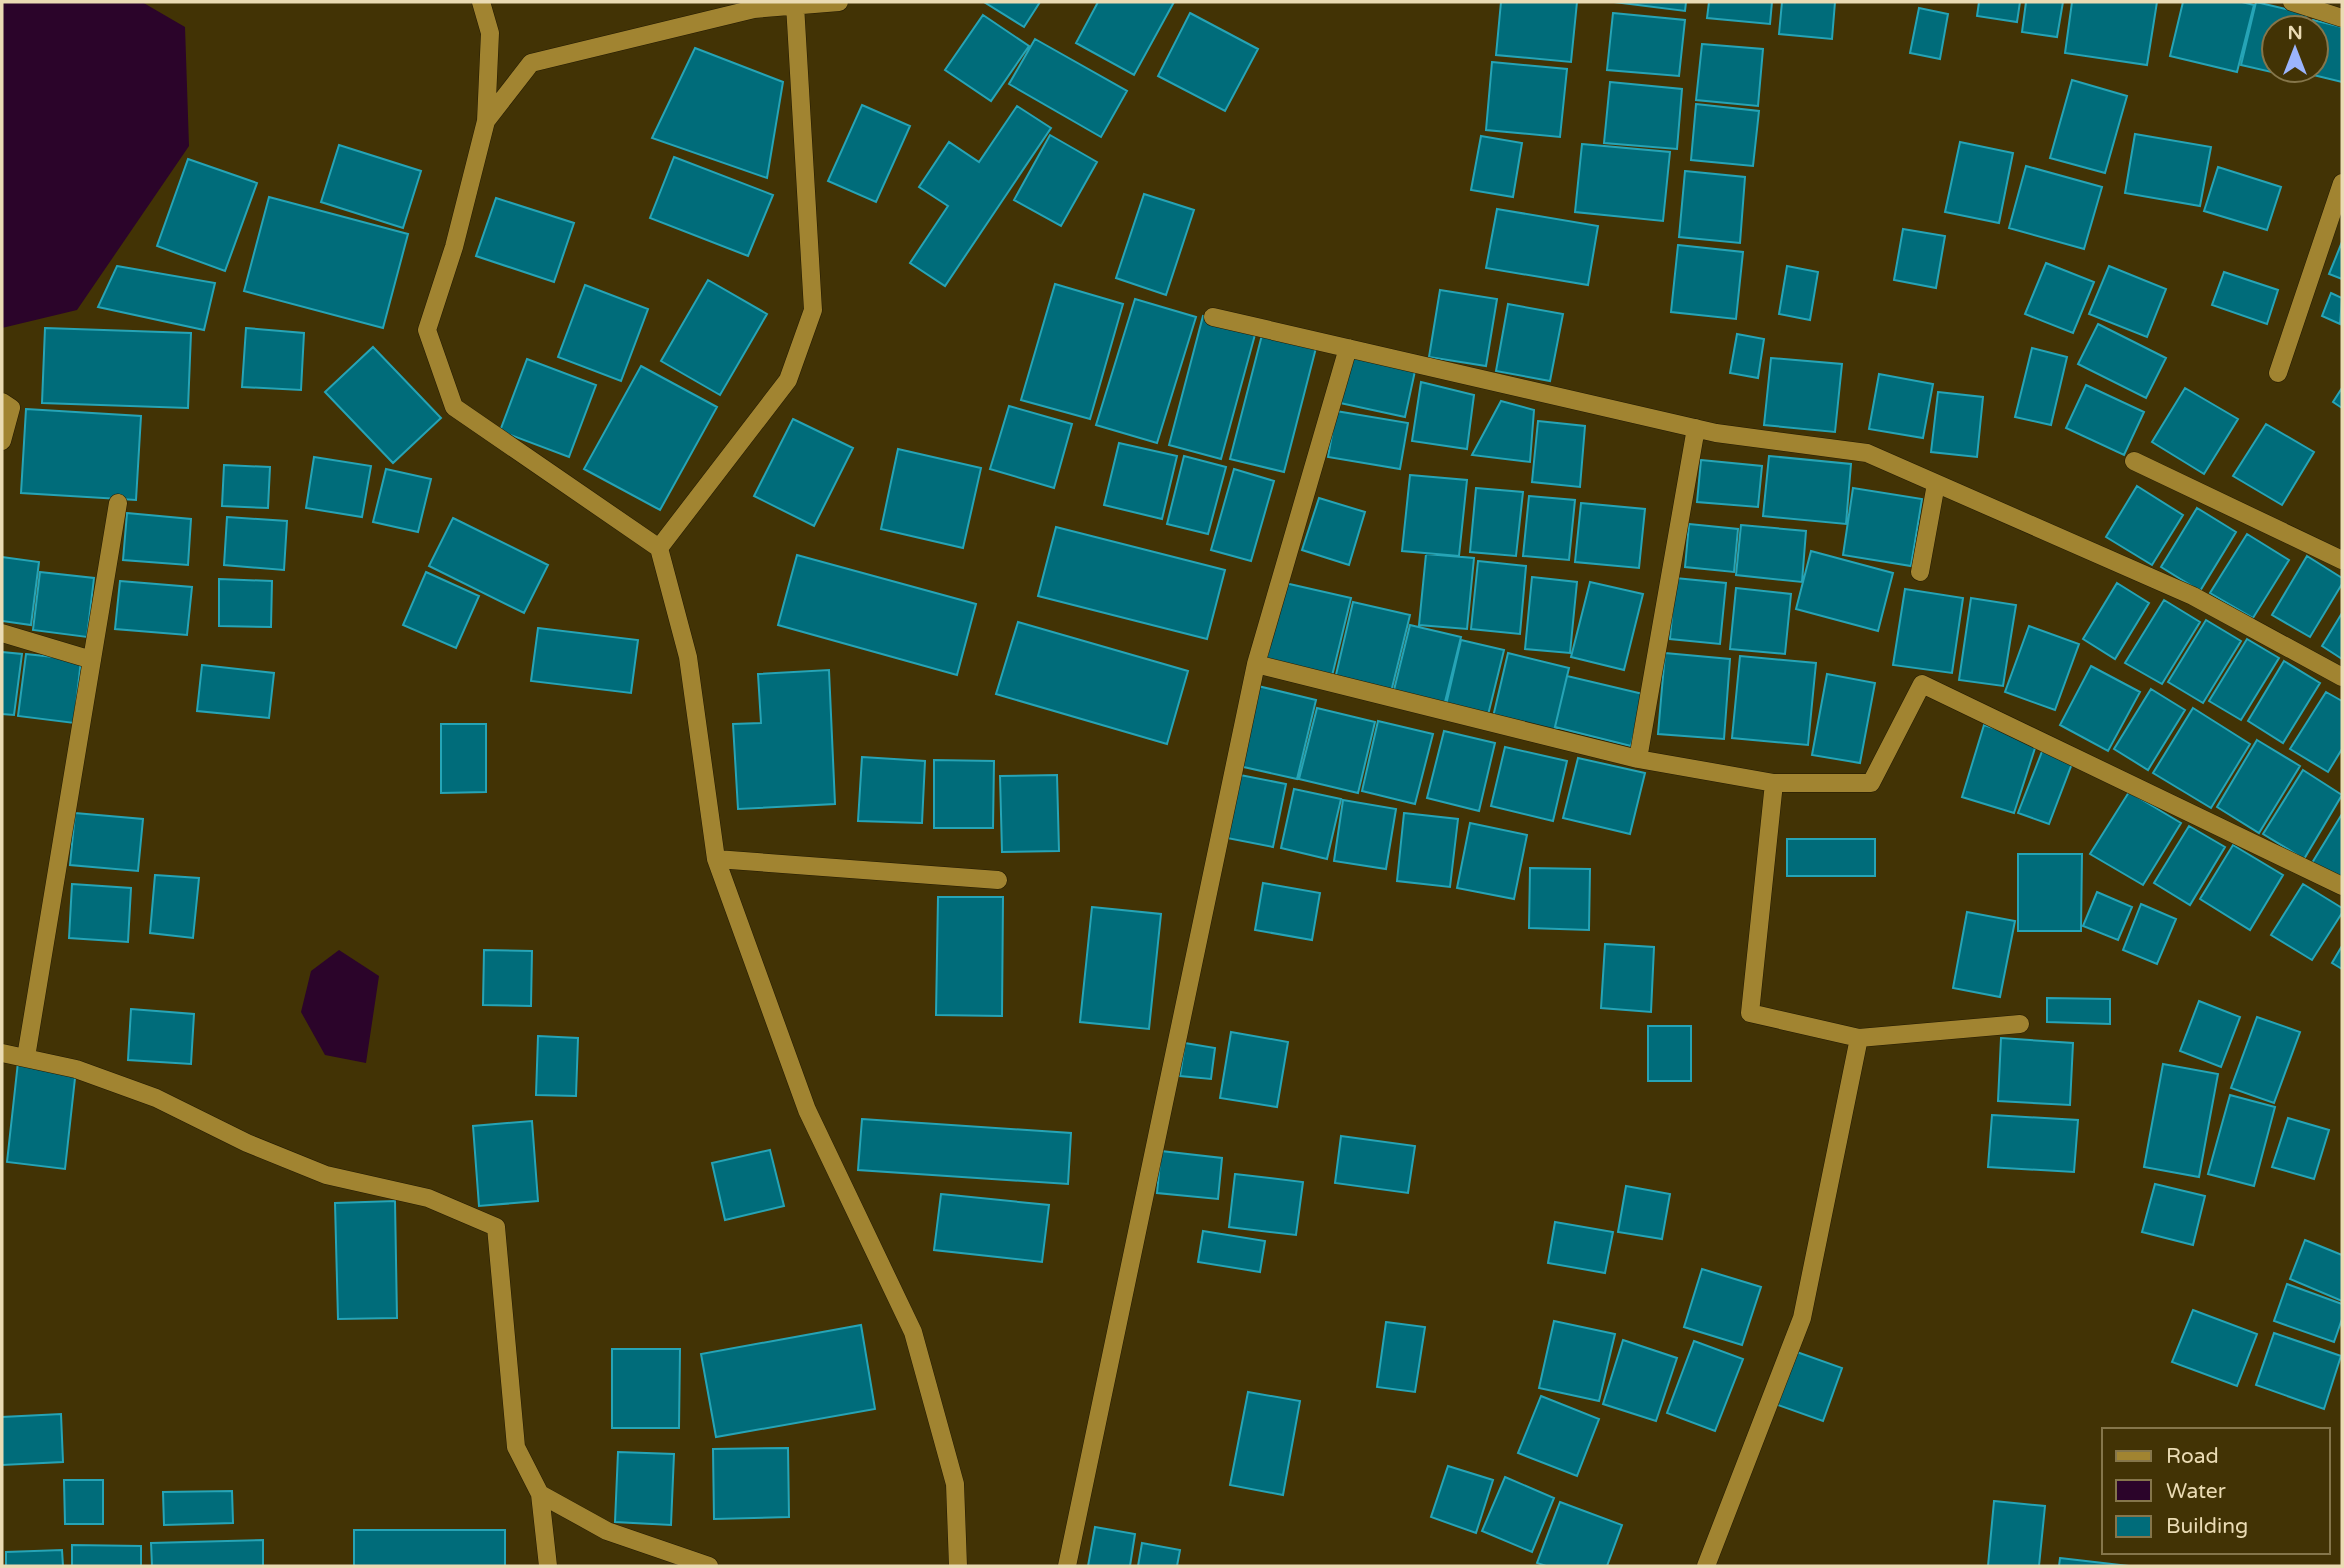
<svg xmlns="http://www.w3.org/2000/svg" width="2344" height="1568" viewBox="0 0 2344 1568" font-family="'Varela Round',sans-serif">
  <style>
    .water { fill: #2b042a }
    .building { fill: #006c7a; stroke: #26a4b6; stroke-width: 2 }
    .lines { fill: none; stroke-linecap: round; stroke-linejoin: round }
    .minor-casing { stroke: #241b03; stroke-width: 19 }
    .minor { stroke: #a18431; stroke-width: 18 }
  </style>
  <rect width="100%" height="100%" fill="#423305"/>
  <path class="water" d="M2 2H142L185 27 189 146 77 310 2 328Z
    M339 950 379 976 366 1063 325 1055 301 1012 311 971Z"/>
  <path class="building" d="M984 2H1040L1024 27Z
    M1098 2H1174L1134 75 1076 43Z
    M1501 2H1577L1571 62 1496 55Z
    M1614 2H1686L1685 11Z
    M1709 2H1772L1770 24 1707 18Z
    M1782 2H1835L1832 39 1779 34Z
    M1979 2H2020L2017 22 1977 16Z
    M2026 2H2063L2057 37 2022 32Z
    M2072 2H2157L2147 65 2065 53Z
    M2183 2H2242L2254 5 2237 72 2170 56Z
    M2256 2 2307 14 2304 28H2274V70H2294L2293 77 2241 65Z
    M1919 8 1948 14 1940 59 1910 53Z
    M1190 13 1258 49 1225 111 1158 76Z
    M1613 13 1685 20 1679 76 1607 70Z
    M983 15 1029 46 991 101 945 70Z
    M2313 20 2342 27V82L2301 72 2316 70V28H2311Z
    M1035 39 1127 91 1101 137 1009 84Z
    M1702 44 1763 49 1758 106 1696 100Z
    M695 48 783 82 767 178 652 138Z
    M1492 62 1567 69 1560 137 1486 130Z
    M2072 80 2127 96 2105 173 2050 158Z
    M1610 82 1682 89 1677 149 1604 143Z
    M1696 104 1759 111 1753 166 1691 160Z
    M862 105 910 126 876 202 828 181Z
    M1017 106 1051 128 945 286 910 263 948 206 919 187 949 142 979 162Z
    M2135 134 2211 147 2200 206 2125 193Z
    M1050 135 1097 162 1061 226 1014 200Z
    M1481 136 1522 143 1513 197 1471 190Z
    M1960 142 2013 153 1999 223 1945 212Z
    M1582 144 1670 152 1663 221 1575 212Z
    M339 145 421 171 403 228 321 202Z
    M674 157 773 195 748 256 650 218Z
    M188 159 257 183 225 271 157 246Z
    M2026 166 2102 187 2084 249 2009 228Z
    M2218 167 2281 187 2267 230 2204 211Z
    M1685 171 1745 177 1740 243 1679 237Z
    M1144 194 1194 210 1166 295 1116 278Z
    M269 197 408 234 383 328 244 291Z
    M496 198 574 223 554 282 476 256Z
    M1497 209 1598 226 1588 285 1486 268Z
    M1903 229 1945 236 1936 288 1894 280Z
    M2342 242V279L2329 274Z
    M1678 245 1743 252 1736 319 1671 312Z
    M2046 263 2094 282 2073 333 2025 314Z
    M117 266 215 283 204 330 98 307Z
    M1787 266 1818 272 1810 320 1779 314Z
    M2109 266 2166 289 2147 337 2089 314Z
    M2224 272 2278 290 2267 324 2212 305Z
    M708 280 767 314 720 395 661 361Z
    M1055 284 1123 304 1090 419 1021 400Z
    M585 285 648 309 621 381 558 357Z
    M1440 290 1497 299 1486 366 1429 357Z
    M2331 293 2342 298 2340 324 2322 316Z
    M1135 299 1196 317 1157 443 1096 425Z
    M1508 304 1563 314 1550 381 1496 371Z
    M1203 316 1256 331 1221 459 1169 445Z
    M2098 324 2166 358 2146 398 2078 364Z
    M45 328 191 333 188 408 42 403Z
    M246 328 304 333 301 390 242 387Z
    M1263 331 1317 344 1284 472 1230 459Z
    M1737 334 1764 339 1758 378 1730 373Z
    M373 347 441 418 393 463 325 392Z
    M2032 348 2067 357 2051 425 2015 417Z
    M1350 357 1415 371 1405 417 1340 403Z
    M1771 358 1842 364 1835 432 1764 425Z
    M527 359 596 385 569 457 500 431Z
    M641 366 717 407 660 510 584 469Z
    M1879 374 1933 384 1923 438 1869 429Z
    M1421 382 1474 395 1467 449 1412 441Z
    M2086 385 2144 412 2124 455 2066 428Z
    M2185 388 2238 419 2204 474 2152 442Z
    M2342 388V408L2333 402Z
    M1938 392 1983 397 1977 457 1931 452Z
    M1501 401 1534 410 1530 462 1472 455Z
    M1009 406 1072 424 1054 488 990 469Z
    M26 409 141 416 136 500 21 493Z
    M1336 411 1408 423 1400 469 1328 457Z
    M793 419 853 448 814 526 754 496Z
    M1538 421 1585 426 1580 487 1532 482Z
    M2266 424 2314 452 2282 505 2233 476Z
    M1119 443 1177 456 1162 519 1104 505Z
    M898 449 981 468 963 548 881 529Z
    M1184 456 1226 467 1208 534 1167 524Z
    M1769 456 1851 464 1846 524 1763 516Z
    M314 457 371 466 362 517 306 508Z
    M1701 460 1762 466 1758 507 1697 502Z
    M224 465 270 467 268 508 222 506Z
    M386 469 431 479 418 532 373 522Z
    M1234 469 1274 481 1251 561 1211 550Z
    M1410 475 1467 480 1459 556 1402 551Z
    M2137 486 2183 515 2152 565 2106 537Z
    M1476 488 1523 492 1516 556 1470 552Z
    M1853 488 1922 499 1911 566 1843 555Z
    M1529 496 1575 500 1569 560 1523 556Z
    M1319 498 1365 512 1349 565 1302 550Z
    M1581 503 1645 509 1639 568 1575 562Z
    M2197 508 2236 532 2200 591 2161 567Z
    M127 513 191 519 188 565 123 560Z
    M227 517 287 521 284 570 224 565Z
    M453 518 548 565 524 613 429 566Z
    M1689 524 1738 529 1734 572 1685 567Z
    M1741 525 1806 531 1802 582 1736 575Z
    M1056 527 1225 570 1207 639 1038 596Z
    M2247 534 2289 560 2253 618 2210 593Z
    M1811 551 1893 573 1878 631 1796 609Z
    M1426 554 1474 558 1467 629 1419 625Z
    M797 555 976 604 957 675 778 625Z
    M2307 556 2342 578V584L2310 637 2272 615Z
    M2 557 39 562 31 625 2 621Z
    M1478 561 1526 566 1520 634 1471 629Z
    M40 572 94 578 87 637 33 630Z
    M426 572 479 596 456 648 403 625Z
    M1532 577 1577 582 1570 653 1525 649Z
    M1675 578 1726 583 1720 644 1670 639Z
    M219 579 272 581 271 627 219 626Z
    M120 581 192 587 187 635 115 629Z
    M1590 582 1643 594 1624 670 1571 657Z
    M1285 583 1351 598 1332 676 1266 660Z
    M2117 583 2149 603 2115 659 2083 639Z
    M1736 588 1791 594 1785 654 1730 649Z
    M1905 589 1963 598 1952 673 1893 665Z
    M1971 598 2016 605 2003 686 1959 680Z
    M2164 600 2200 622 2162 684 2125 663Z
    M1353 602 1410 615 1391 692 1335 679Z
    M2342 613V659L2322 646Z
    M2206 620 2241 641 2203 703 2168 682Z
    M1018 622 1188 671 1167 744 996 694Z
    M1410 625 1461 637 1444 706 1393 694Z
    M2029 626 2079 644 2055 710 2005 692Z
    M538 628 638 640 631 693 531 681Z
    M2247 639 2279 658 2241 720 2209 701Z
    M1461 640 1504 650 1488 715 1446 705Z
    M2 652 22 654 14 715 2 714Z
    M1508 653 1569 668 1554 731 1493 717Z
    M1665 653 1730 659 1724 739 1658 734Z
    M26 654 81 660 74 723 18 716Z
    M1740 656 1816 663 1808 745 1732 738Z
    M2284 661 2320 683 2283 743 2248 721Z
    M202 665 274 673 269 718 197 711Z
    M2091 666 2140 692 2108 751 2060 725Z
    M829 670 835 804 738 809 733 724 761 723 758 674Z
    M1827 674 1875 683 1860 763 1812 755Z
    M1567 676 1643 694 1631 746 1555 727Z
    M1258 686 1316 700 1297 779 1239 766Z
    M2151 689 2185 710 2148 770 2114 749Z
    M2326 692 2342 701V749L2328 772 2290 749Z
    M1317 708 1375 722 1358 793 1299 779Z
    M2193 708 2250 744 2211 808 2153 773Z
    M1378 721 1433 734 1415 804 1362 791Z
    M441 724H486V792L441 793Z
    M1984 725 2037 742 2014 813 1962 797Z
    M1444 731 1495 743 1479 811 1427 798Z
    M2257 740 2300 766 2259 833 2217 807Z
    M1505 747 1567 761 1553 821 1491 806Z
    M2043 749 2073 761 2049 824 2018 813Z
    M862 757 925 761 922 823 858 821Z
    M1578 758 1645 773 1630 834 1563 818Z
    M934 760 994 761 993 828H934Z
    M2303 770 2342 795 2304 859 2263 834Z
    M1235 774 1286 784 1273 847 1222 837Z
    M1057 775 1059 851 1002 852 1000 776Z
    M1294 789 1341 799 1327 859 1281 848Z
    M2129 792 2181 823 2143 885 2090 854Z
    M1343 800 1396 809 1386 869 1334 861Z
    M75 813 143 819 138 871 70 865Z
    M1404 813 1458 819 1450 887 1397 881Z
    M2342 814V881L2312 863Z
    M1470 823 1527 835 1514 899 1457 888Z
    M2189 826 2225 847 2190 905 2154 883Z
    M1787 839H1875V876H1787Z
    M2233 845 2283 875 2250 930 2200 899Z
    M2018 854H2082L2081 931H2018Z
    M1530 868 1590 869 1589 930 1529 928Z
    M155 875 199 878 193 938 150 933Z
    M1263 883 1320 893 1312 940 1255 930Z
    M72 884 131 888 128 942 69 938Z
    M2303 884 2342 908V913L2312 960 2271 935Z
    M2097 892 2132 907 2118 940 2083 926Z
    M938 897H1003L1002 1016 936 1015Z
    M2141 904 2176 919 2157 964 2123 950Z
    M1092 907 1161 914 1149 1029 1080 1022Z
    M1967 912 2015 921 2000 997 1953 988Z
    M1605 944 1654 947 1651 1012 1601 1008Z
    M2342 946V969L2332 963Z
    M484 950 532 951 531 1006 483 1005Z
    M2047 998 2110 999V1024L2047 1022Z
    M2199 1001 2240 1017 2221 1067 2180 1051Z
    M131 1009 194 1014 191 1064 128 1060Z
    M2257 1017 2300 1032 2274 1103 2231 1088Z
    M1648 1026H1691V1081H1648Z
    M1231 1032 1288 1042 1277 1107 1220 1098Z
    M538 1036 578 1038 576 1096 536 1095Z
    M2001 1038 2073 1043 2070 1105 1998 1101Z
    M1185 1043 1215 1048 1211 1079 1180 1076Z
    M18 1062 76 1069 65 1169 7 1162Z
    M2163 1064 2218 1074 2199 1177 2144 1167Z
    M2230 1095 2275 1107 2254 1186 2208 1174Z
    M1992 1115 2078 1120 2074 1172 1988 1167Z
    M2288 1118 2329 1130 2314 1179 2272 1167Z
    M862 1119 1071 1133 1068 1184 858 1170Z
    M532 1121 538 1201 479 1206 473 1126Z
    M1341 1136 1415 1146 1408 1193 1335 1183Z
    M770 1150 784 1206 725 1220 712 1163Z
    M1161 1151 1222 1158 1218 1199 1157 1193Z
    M1235 1174 1303 1182 1296 1235 1229 1227Z
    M2155 1184 2205 1196 2193 1245 2142 1232Z
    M1626 1186 1670 1194 1662 1239 1618 1232Z
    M941 1194 1049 1205 1042 1262 934 1250Z
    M395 1201 397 1318 338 1319 335 1203Z
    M1555 1222 1613 1232 1605 1273 1548 1263Z
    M1203 1231 1265 1241 1260 1272 1198 1262Z
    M2305 1240 2342 1255V1301L2290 1279Z
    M1702 1269 1761 1287 1742 1345 1684 1327Z
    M2287 1284 2342 1304V1319L2334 1342 2274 1321Z
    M2193 1310 2257 1334 2237 1386 2172 1362Z
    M1554 1321 1615 1334 1599 1401 1539 1388Z
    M1386 1322 1425 1327 1415 1392 1377 1387Z
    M861 1325 875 1409 716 1437 701 1354Z
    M2274 1333 2341 1356 2324 1409 2256 1385Z
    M1623 1340 1677 1358 1656 1421 1603 1404Z
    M1694 1341 1743 1359 1715 1431 1667 1413Z
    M612 1349H680L679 1428H612Z
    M1794 1351 1842 1368 1823 1421 1775 1404Z
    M1248 1392 1300 1401 1283 1495 1230 1485Z
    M1541 1396 1599 1419 1577 1476 1518 1453Z
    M61 1414 63 1462 2 1465V1417Z
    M788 1448 789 1517 714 1519 713 1449Z
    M618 1452 674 1454 671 1525 615 1522Z
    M1448 1466 1493 1480 1476 1533 1431 1517Z
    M1505 1477 1554 1498 1532 1552 1482 1531Z
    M64 1480H103V1524H65Z
    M232 1491 233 1523 164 1525 163 1492Z
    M1994 1501 2045 1506 2039 1566H1988Z
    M1560 1502 1622 1525 1607 1566H1546L1537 1563Z
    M1095 1527 1135 1534 1130 1566H1088Z
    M354 1530H505V1566H354Z
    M263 1540V1566H152L151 1543Z
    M1142 1543 1180 1550 1177 1566H1138Z
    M72 1545 141 1546V1566H72Z
    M62 1550 63 1566H6V1552Z
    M2060 1558 2129 1566H2059Z"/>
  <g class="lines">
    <defs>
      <path id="minor" d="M481 2 490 33 486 121 454 247 427 330 454 407 659 548 688 657 716 859 807 1110 913 1332 955 1484 958 1566
        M2292 2 2342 18
        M486 121 531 63 754 9 839 2
        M1213 317 1716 433 1867 453 2193 596 2342 677
        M2278 373 2342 183
        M2 402 11 408 2 441
        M2134 461 2342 560
        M659 548 788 380 813 310 795 5
        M1920 572 1936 484
        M2 633 92 660
        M1256 664 1638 759 1774 783H1871L1922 684 2342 886
        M1638 759 1696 428
        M1774 783 1750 1013 1859 1038 2020 1024
        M716 859 998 880
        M2 1053 76 1069 156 1098 247 1143 326 1175 428 1198 496 1227 516 1447 540 1494
        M26 1057 118 503
        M548 1566 540 1494 607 1531 709 1566
        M1067 1566 1256 664 1348 348
        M1706 1566 1802 1318 1859 1038"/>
    </defs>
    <use href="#minor" class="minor-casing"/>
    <use href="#minor" class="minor"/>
  </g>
  <rect width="2344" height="1568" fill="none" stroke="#eadbb4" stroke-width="7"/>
  <rect x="2102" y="1428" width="228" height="126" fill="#423305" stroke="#85764b" stroke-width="2"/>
  <rect x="2116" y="1451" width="35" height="10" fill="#a18431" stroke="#85764b" stroke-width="2"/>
  <text x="2166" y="1463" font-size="21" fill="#eadbb4">Road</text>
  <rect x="2116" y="1480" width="35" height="21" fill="#2b042a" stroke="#85764b" stroke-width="2"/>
  <text x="2166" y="1498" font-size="21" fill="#eadbb4">Water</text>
  <rect x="2116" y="1516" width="35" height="21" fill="#006c7a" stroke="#85764b" stroke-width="2"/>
  <text x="2166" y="1533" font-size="21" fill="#eadbb4">Building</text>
  <g transform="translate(2295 49)"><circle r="33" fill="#423305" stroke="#85764b" stroke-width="2"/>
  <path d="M0-5L12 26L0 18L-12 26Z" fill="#9bb4fd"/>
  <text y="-10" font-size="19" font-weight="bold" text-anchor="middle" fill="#eadbb4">N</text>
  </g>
</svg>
